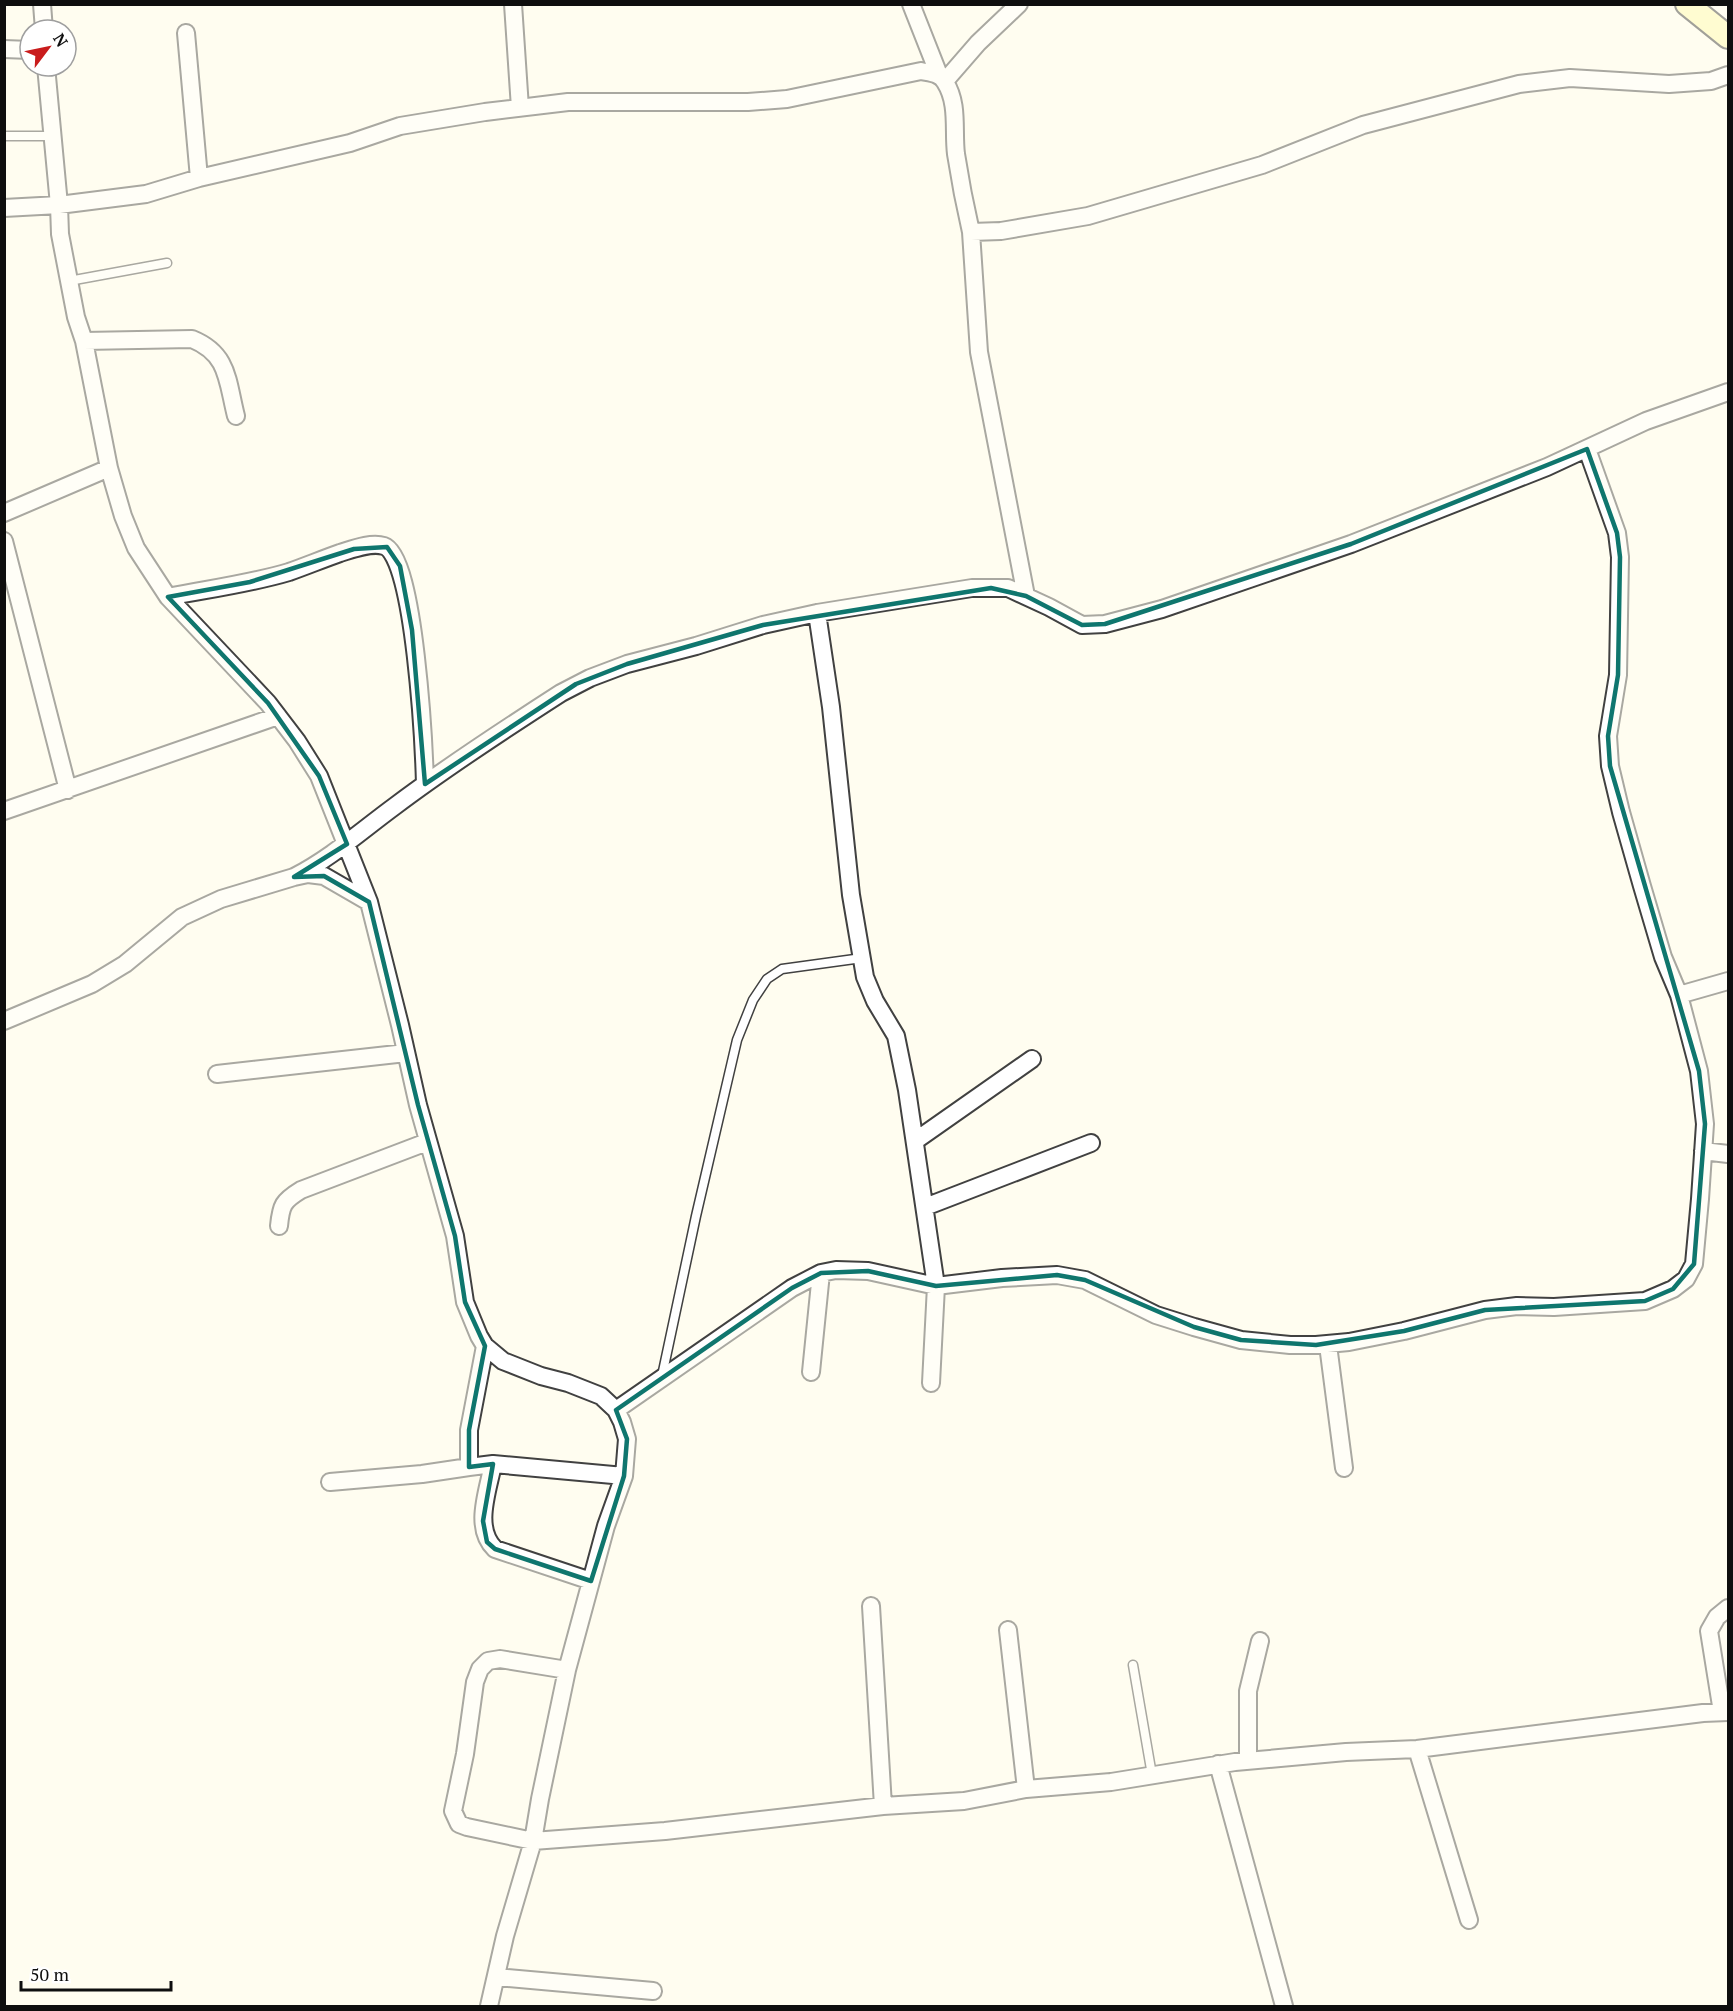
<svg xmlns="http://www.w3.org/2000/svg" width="1733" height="2011" viewBox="0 0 1733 2011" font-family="'PT Serif',serif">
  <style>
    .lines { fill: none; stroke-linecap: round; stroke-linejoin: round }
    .lane-casing { stroke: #414141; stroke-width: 11 }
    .street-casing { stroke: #414141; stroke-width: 20 }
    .secondary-casing { stroke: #303030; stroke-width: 26 }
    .lane { stroke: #fff; stroke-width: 8 }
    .street { stroke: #fff; stroke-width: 16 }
    .secondary { stroke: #fffaab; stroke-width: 22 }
    .marked { fill: none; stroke: #0f766e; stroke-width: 4.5; stroke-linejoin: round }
  </style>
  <rect width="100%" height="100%" fill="#fffdf0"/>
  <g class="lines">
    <defs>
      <path id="lane" d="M4 136H53
        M69 281 167 263
        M662 1376 696 1216 737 1040 753 1000 767 979 782 969 862 958
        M1133 1665 1152 1775"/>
      <path id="street" d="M42 4 44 30
        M513 4 520 108
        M911 4 939 75
        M186 33 199 178
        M4 49 30 50
        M46 66 59 205 60 234 76 317 84 341 109 468 123 516 136 548 168 597 268 703 297 741 319 776 369 902 400 1025 418 1105 455 1236 465 1302 479 1336 485 1346 503 1361 541 1376 568 1383 601 1396 616 1410 622 1422 627 1439 624 1476 606 1526 567 1670 540 1799 533 1841 505 1936 489 2006
        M945 81 978 43 1019 4
        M4 208 59 205 146 194 199 178 350 143 400 126 485 112 568 102H748L787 99 921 71C930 73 940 73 945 82 959 104 953 130 956 154 960 180 965 206 971 232L1001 231 1088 216 1262 165 1363 125 1519 84 1570 78 1669 84 1711 81 1728 75
        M971 232 979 352 1026 596
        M84 341 192 339C229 354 227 381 236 416
        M4 513 109 468
        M4 541 68 790
        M168 597C208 589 249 584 289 572 306 566 323 559 340 553 353 549 371 542 384 546 415 556 424 749 425 784
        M817 613 831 707 851 895 865 977 875 1001 896 1036 907 1090 936 1286 931 1383
        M4 811 278 716
        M294 877C331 858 361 831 395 806 448 766 505 729 561 693L590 678 627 664 696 646 763 625 817 613 972 588H1008L1049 607 1082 625 1105 624 1162 609 1351 544 1547 467 1646 421 1728 392
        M1679 995 1728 981
        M4 1021 92 984 125 964 182 917 221 899 294 877 308 874 324 876 369 902
        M217 1074 406 1053
        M915 1141 1032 1059
        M1703 1151 1728 1154
        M925 1207 1091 1143
        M279 1226C281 1205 283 1201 301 1190L427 1142
        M1328 1345 1344 1468
        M485 1346 469 1430V1467L493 1464 624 1476
        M811 1372 821 1273
        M616 1410 792 1288 821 1273 836 1270 868 1271 936 1286 1002 1278 1057 1275 1085 1280 1156 1315 1194 1327 1241 1340 1290 1345H1316L1349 1342 1404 1331 1485 1310 1517 1306 1554 1307 1645 1301 1673 1289 1686 1279 1694 1264 1700 1199 1705 1124 1699 1071 1679 995 1663 957 1642 886 1621 812 1610 766 1608 736 1618 675 1620 557 1617 533 1587 449
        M493 1464C488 1491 473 1528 495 1549L591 1581
        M330 1482 422 1474 469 1467
        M871 1606 883 1806
        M1008 1630 1026 1789
        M567 1670 500 1659 488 1661 480 1669 475 1682 465 1754 453 1811 459 1824 467 1827 533 1841 665 1831 883 1806 964 1801 1026 1789 1111 1782 1235 1762 1346 1752 1417 1749 1703 1713 1728 1712
        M1722 1712 1709 1631 1717 1617 1728 1608
        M1417 1749 1469 1920
        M1248 1761V1691L1260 1641
        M1218 1764 1284 2006
        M497 1977 653 1991"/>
      <path id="secondary" d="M1687 4 1728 37"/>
    </defs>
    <use href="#lane" class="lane-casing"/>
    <use href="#street" class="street-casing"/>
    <use href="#secondary" class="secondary-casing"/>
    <use href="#lane" class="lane"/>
    <use href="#street" class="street"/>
    <use href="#secondary" class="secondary"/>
  </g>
  <path d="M0 0H1733V2011H0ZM1587 449 1617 533 1620 557 1618 675 1608 736 1610 766 1699 1071 1705 1124 1694 1264 1673 1289 1645 1301 1485 1310 1404 1331 1316 1345 1241 1340 1194 1327 1085 1280 1057 1275 936 1286 868 1271 821 1273 792 1288 616 1410 627 1439 624 1476 591 1581 495 1549 487 1542 483 1521 493 1464 469 1467V1430L485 1346 465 1302 455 1236 418 1105 369 902 324 876 294 877 347 844 319 776 268 703 168 597 250 582 354 549 387 547 400 566 412 630 425 784 576 684 627 664 763 625 991 588 1026 596 1082 625 1105 624 1351 544Z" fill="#fffdf0" fill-opacity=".55" fill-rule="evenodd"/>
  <path class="marked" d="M1587 449 1617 533 1620 557 1618 675 1608 736 1610 766 1699 1071 1705 1124 1694 1264 1673 1289 1645 1301 1485 1310 1404 1331 1316 1345 1241 1340 1194 1327 1085 1280 1057 1275 936 1286 868 1271 821 1273 792 1288 616 1410 627 1439 624 1476 591 1581 495 1549 487 1542 483 1521 493 1464 469 1467V1430L485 1346 465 1302 455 1236 418 1105 369 902 324 876 294 877 347 844 319 776 268 703 168 597 250 582 354 549 387 547 400 566 412 630 425 784 576 684 627 664 763 625 991 588 1026 596 1082 625 1105 624 1351 544Z"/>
  <rect width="1733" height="2011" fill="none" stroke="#0e0e0e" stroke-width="12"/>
  <g transform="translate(48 48) rotate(58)"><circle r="28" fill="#ffffff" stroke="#9f9f9f" stroke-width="1.5"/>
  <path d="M0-4.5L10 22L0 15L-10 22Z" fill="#c91c1c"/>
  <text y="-9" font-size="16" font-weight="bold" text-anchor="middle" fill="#0e0e0e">N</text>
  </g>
  <path d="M21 1981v9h150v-9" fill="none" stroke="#0e0e0e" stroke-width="3"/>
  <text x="30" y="1981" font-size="18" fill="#0e0e0e" stroke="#ffffff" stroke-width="4.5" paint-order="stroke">50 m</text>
</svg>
